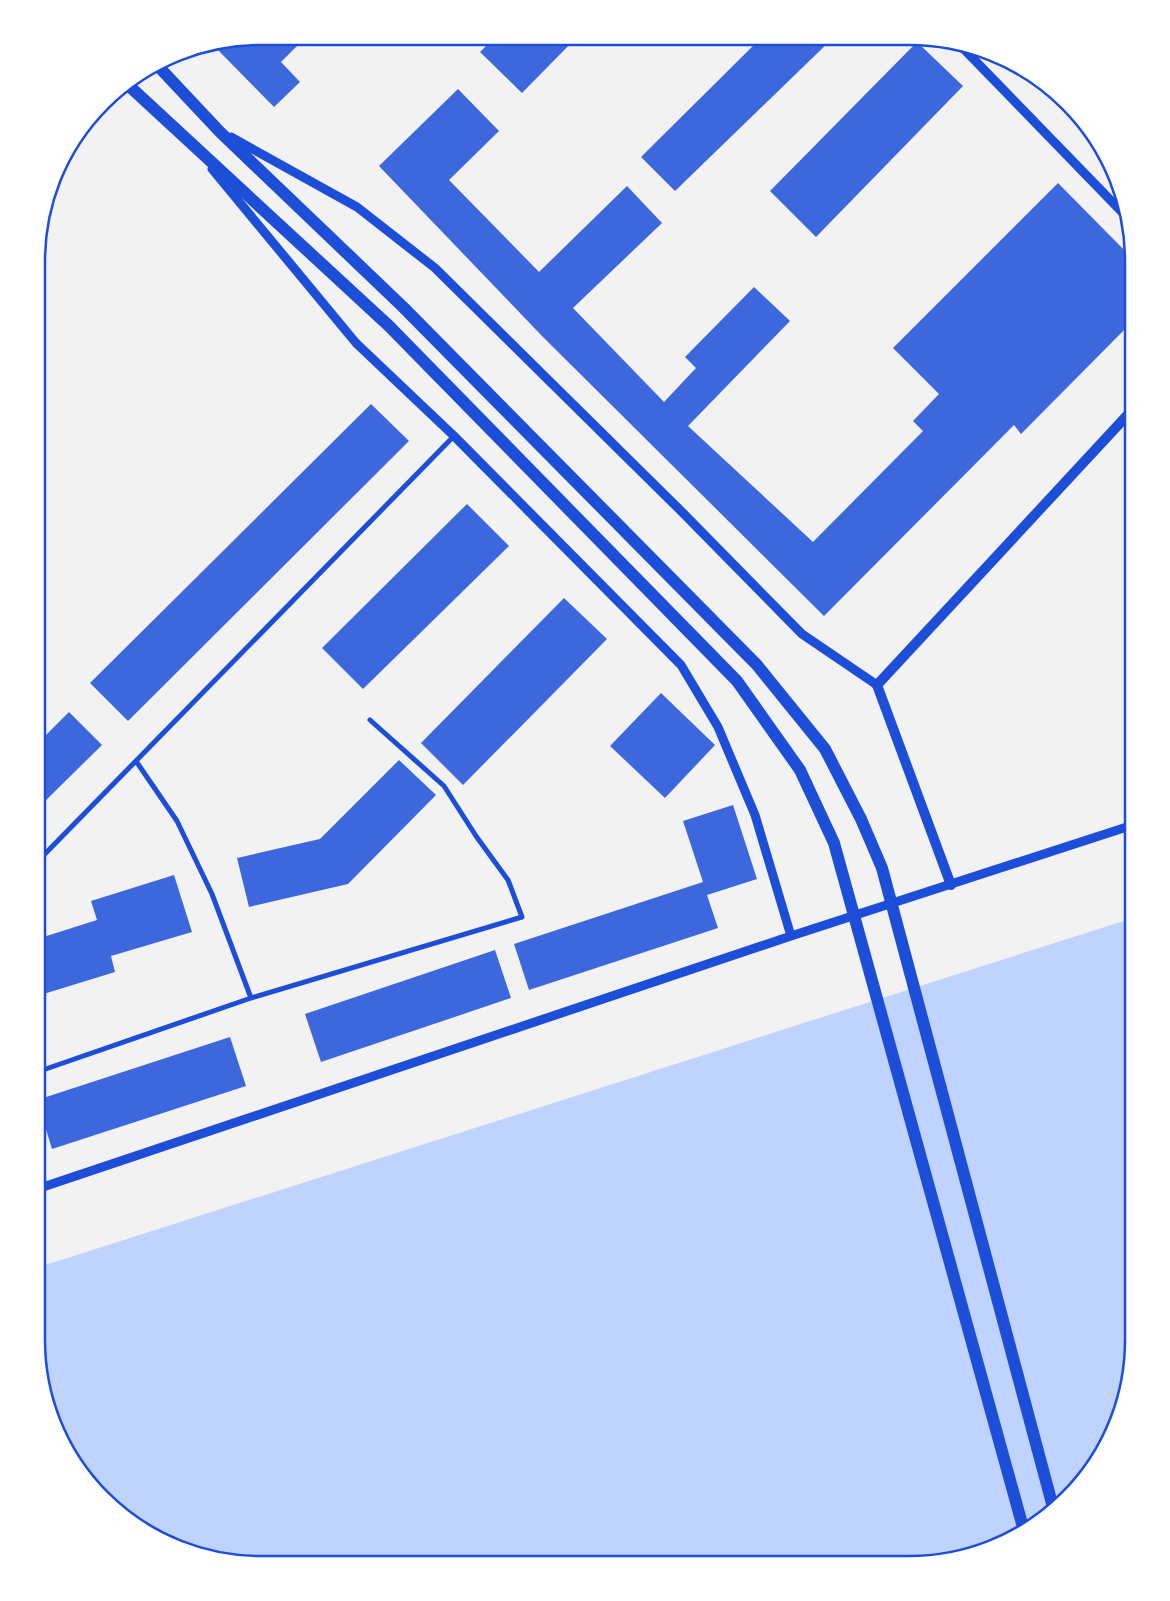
<svg xmlns="http://www.w3.org/2000/svg" width="1170" height="1601" viewBox="0 0 1170 1601" font-family="Poppins,sans-serif">
  <style>
    .water { fill: #bfd3fe }
    .building { fill: #3d67dc }
    .lines { fill: none; stroke-linecap: round; stroke-linejoin: round }
    .minor { stroke: #1d4ed8; stroke-width: 5 }
    .tertiary { stroke: #1d4ed8; stroke-width: 9 }
    .secondary { stroke: #1d4ed8; stroke-width: 10 }
    .primary { stroke: #1d4ed8; stroke-width: 12 }
    .rim { fill: none; stroke: #1d4ed8; stroke-width: 2.5 }
  </style>
  <rect width="100%" height="100%" fill="#f2f2f2"/>
  <path class="water" d="M1133 918V1355L1122 1413 1096 1465 1057 1509 1009 1541 909 1565 232 1563 136 1527 92 1488 60 1440 36 1340V1268Z"/>
  <path class="building" d="M261 36H307L281 62 300 82 274 107 217 49 224 42Z
    M495 37H577L522 93 480 52Z
    M761 38H833L675 191 641 157Z
    M917 42 963 86 816 237 770 191Z
    M458 89 499 131 449 180 539 272 627 186 662 223 573 308 664 402 696 368 685 357 754 287 790 321 688 426 813 542 923 431 913 421 939 394 893 348 1058 183 1134 260V320L1021 434 1014 425 824 616 543 337 379 166Z
    M371 404 409 441 128 721 90 683Z
    M467 504 509 546 363 689 322 648Z
    M564 598 607 639 463 785 421 743Z
    M661 693 715 745 665 798 610 746Z
    M69 712 102 745 37 809V744Z
    M399 760 436 795 348 884 249 907 237 858 320 839Z
    M733 805 757 879 707 895 718 928 529 990 514 944 703 882 683 821Z
    M174 875 192 932 111 956 115 972 37 996V939L97 920 91 901Z
    M495 950 511 998 321 1062 305 1014Z
    M230 1037 246 1086 52 1149 37 1100Z"/>
  <g class="lines">
    <path class="minor" d="M136 761 177 821 212 894 251 998
      M37 862 454 436
      M37 1072 251 998 522 917 508 880 476 836 444 786 370 720"/>
    <path class="tertiary" d="M958 43 1122 212
      M231 137 357 207 435 268 683 513 802 634 877 685
      M212 169 356 343 454 436 681 665 718 727 755 815 791 936
      M37 1189 791 936 1133 825"/>
    <path class="secondary" d="M951 885 877 685 1134 408"/>
    <path class="primary" d="M158 66 220 132 403 307 757 665 825 749 861 819 882 868 1054 1511
      M127 84 389 326 737 681 800 770 834 843 1024 1531"/>
  </g>
  <path d="M0 0H1170V1601H0ZM261 45H909A216 216 0 0 1 1125 261V1340A216 216 0 0 1 909 1556H261A216 216 0 0 1 45 1340V261A216 216 0 0 1 261 45Z" fill="#fff" fill-rule="evenodd"/>
  <path class="rim" d="M261 45H909A216 216 0 0 1 1125 261V1340A216 216 0 0 1 909 1556H261A216 216 0 0 1 45 1340V261A216 216 0 0 1 261 45Z"/>
</svg>
